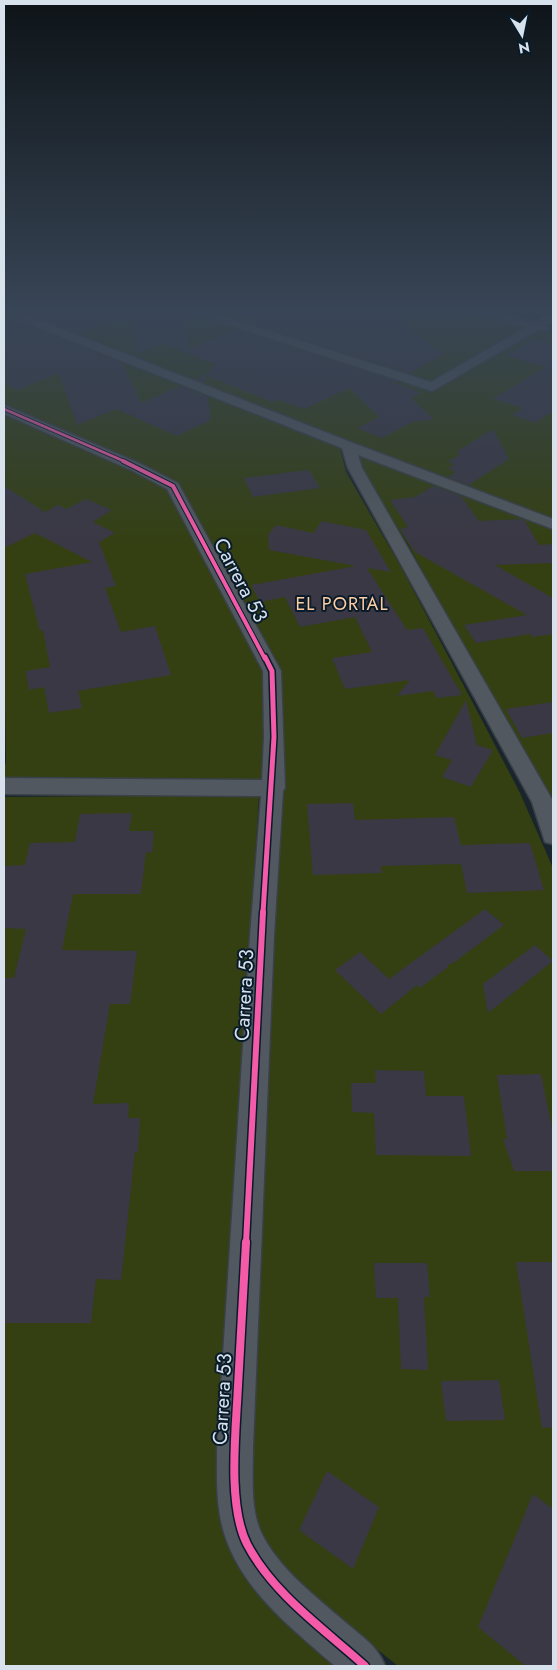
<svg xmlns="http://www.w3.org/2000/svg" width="557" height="1670" viewBox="0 0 557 1670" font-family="Jost,sans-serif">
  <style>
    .green { fill: #344012 }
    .building { fill: #3a3844 }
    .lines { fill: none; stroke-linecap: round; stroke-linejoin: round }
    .minor-casing { stroke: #394047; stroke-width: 3 }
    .minor { fill: #51585f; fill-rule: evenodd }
    .cycleway-far4-casing { stroke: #091b2a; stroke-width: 4.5 }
    .cycleway-far3-casing { stroke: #091b2a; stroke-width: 6 }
    .cycleway-far2-casing { stroke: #091b2a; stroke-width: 8 }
    .cycleway-far1-casing { stroke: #091b2a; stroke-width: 9 }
    .cycleway-casing { stroke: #091b2a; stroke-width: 11 }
    .cycleway-far4 { stroke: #f35aa7; stroke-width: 2.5 }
    .cycleway-far3 { stroke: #f35aa7; stroke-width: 4 }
    .cycleway-far2 { stroke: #f35aa7; stroke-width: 5 }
    .cycleway-far1 { stroke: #f35aa7; stroke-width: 6 }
    .cycleway { stroke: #f35aa7; stroke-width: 8 }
    .labels { text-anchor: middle; stroke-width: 4; stroke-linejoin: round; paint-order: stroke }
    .far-neighbourhood-label { font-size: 18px; letter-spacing: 1px; fill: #fecea1; stroke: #091b2a }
    .street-label { font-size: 20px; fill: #d7e2ed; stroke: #091b2a }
  </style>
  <rect width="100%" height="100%" fill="#1a242c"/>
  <path class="green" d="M14 311H189L366 368 430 390 538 329 553 333V520L379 454Z
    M203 311H474L529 325 431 384Z
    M4 313 340 448 346 472 401 567 474 705 520 793 553 868V1666H398L281 1572 264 1544 245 1485 277 894 283 732 279 668 179 485 67 433 4 406Z
    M4 413 150 478 171 492 266 676V781H4V766L6 763 5 701 4 695Z
    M359 454 553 529V811L408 544 359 466 355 455Z
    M259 795 217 1478 221 1515 264 1601 305 1633 340 1666H4V797Z"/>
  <path class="building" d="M20 311H132V314L77 333Z
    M132 311H183L189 348 237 330 396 381 393 383 421 392 411 398 434 419 413 422 382 438 357 428 379 417 349 388 304 409 279 400 273 402 205 375 206 383 195 379 213 371 209 369 217 365 162 343 136 354Z
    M242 311H386L443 354 410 373 252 324 260 321 241 314Z
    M4 316 122 363 141 403 180 386 208 397 211 420 177 436 116 409 77 425 59 373 17 390 4 384Z
    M533 339 553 344V411L535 423 512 415 523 408 493 399 546 367 506 356Z
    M493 429 509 459 469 485 448 477 456 472 448 469 455 464 448 462 461 454 456 452Z
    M309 470 320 488 253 497 244 478Z
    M4 486 45 512 58 505 66 509 86 499 112 510 93 522 115 533 99 542 116 586 105 588 121 632 155 626 171 675 78 691 82 708 49 713 44 687 29 690 26 671 50 667 43 630 40 631 25 574 92 562 35 533 4 548Z
    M433 486 461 496 479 521 522 519 525 521 539 545 553 544V563L495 565 553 598V634L532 637 530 634 476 643 464 625 527 615 415 552 400 529 408 527 390 500 415 497Z
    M322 521 366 530 391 572 367 568 407 630 423 628 462 695 437 698 433 691 397 696 410 680 345 689 332 658 372 652 355 617 300 627 285 597 260 602 251 585 356 566 269 550 268 535 276 525 313 533Z
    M466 700 477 745 493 750 471 787 442 777 452 760 435 755Z
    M553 702V733L522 738 506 709Z
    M353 803 355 820 454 817 461 845 530 843 544 890 467 893 461 864 381 866 382 873 313 875 307 804Z
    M132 813 129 831H154L152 853 146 852 141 894H73L62 950 137 951 130 1004H110L93 1104 129 1103 128 1118H140L138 1152H135L121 1280 96 1279 91 1323H4V978H14L26 929 4 928V866L25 865 30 843 75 842 80 814Z
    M485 909 504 925 452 964H448V967L420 988 417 985 381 1014 335 970 360 952 389 979Z
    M535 945 553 961 488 1013 483 984Z
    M375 1070 424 1071 426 1096H464L471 1156 376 1155 374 1113 352 1112 351 1083H376Z
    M541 1074 553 1133V1171H514L503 1139H507L497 1075Z
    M516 1262H553V1427L542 1428Z
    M374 1263H427L430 1297H424L428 1370 401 1369 398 1298H376Z
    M499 1380 505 1420 446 1421 441 1381Z
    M327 1471 379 1507 353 1569 299 1530Z
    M533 1494 553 1509V1666H526L478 1627Z"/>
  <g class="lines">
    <defs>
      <path id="minor" d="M4 311H16L353 443 553 519V529L358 455 362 468 553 801V844L545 842 532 802 348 468 342 448 4 314Z
        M190 311H206L431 382 526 327 476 313 475 311H491L535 322 553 313V321L546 325 550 328 548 330H538L432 391 192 313Z
        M4 405 141 464 178 483 281 671 285 788 283 791 274 936 253 1448C253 1474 250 1508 261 1532 278 1568 315 1596 345 1622 361 1636 378 1646 385 1666H335C289 1626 234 1584 221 1521 216 1497 217 1472 217 1448L250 936 261 796 4 794V778L262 780 264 737 263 671 167 489 131 470 4 414Z"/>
    </defs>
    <use href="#minor" class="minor-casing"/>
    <use href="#minor" class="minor"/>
    <defs>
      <path id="cycleway-far4" d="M4 409 126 462"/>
      <path id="cycleway-far3" d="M123 461 173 486 265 659"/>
      <path id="cycleway-far2" d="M263 913 274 737 272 671 265 657"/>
      <path id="cycleway-far1" d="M246 1243 263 912"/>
      <path id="cycleway" d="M246 1242C243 1290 241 1338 238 1386 236 1430 227 1504 247 1544 273 1594 324 1629 365 1666"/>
    </defs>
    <use href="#cycleway-far4" class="cycleway-far4-casing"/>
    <use href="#cycleway-far3" class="cycleway-far3-casing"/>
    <use href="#cycleway-far2" class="cycleway-far2-casing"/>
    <use href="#cycleway-far1" class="cycleway-far1-casing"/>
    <use href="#cycleway" class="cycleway-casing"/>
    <use href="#cycleway-far4" class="cycleway-far4"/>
    <use href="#cycleway-far3" class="cycleway-far3"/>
    <use href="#cycleway-far2" class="cycleway-far2"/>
    <use href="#cycleway-far1" class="cycleway-far1"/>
    <use href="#cycleway" class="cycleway"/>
  </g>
  <linearGradient id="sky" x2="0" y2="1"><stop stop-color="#0e1418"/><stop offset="0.57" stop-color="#384556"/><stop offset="1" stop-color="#384556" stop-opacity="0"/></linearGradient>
  <rect width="557" height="544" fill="url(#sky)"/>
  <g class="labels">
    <g class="far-neighbourhood-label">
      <text x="342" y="610">EL PORTAL</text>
    </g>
    <g class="street-label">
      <text transform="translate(241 580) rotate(62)" y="7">Carrera 53</text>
      <text transform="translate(244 995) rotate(-87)" y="7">Carrera 53</text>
      <text transform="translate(222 1399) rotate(-87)" y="7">Carrera 53</text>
    </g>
  </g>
  <rect width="557" height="1670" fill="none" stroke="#d7e2ed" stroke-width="10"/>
  <g transform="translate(522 35) rotate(170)" stroke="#091b2a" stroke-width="4" paint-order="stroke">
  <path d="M0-4L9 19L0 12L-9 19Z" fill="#d7e2ed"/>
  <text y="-8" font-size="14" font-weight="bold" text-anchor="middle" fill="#d7e2ed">N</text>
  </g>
</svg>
